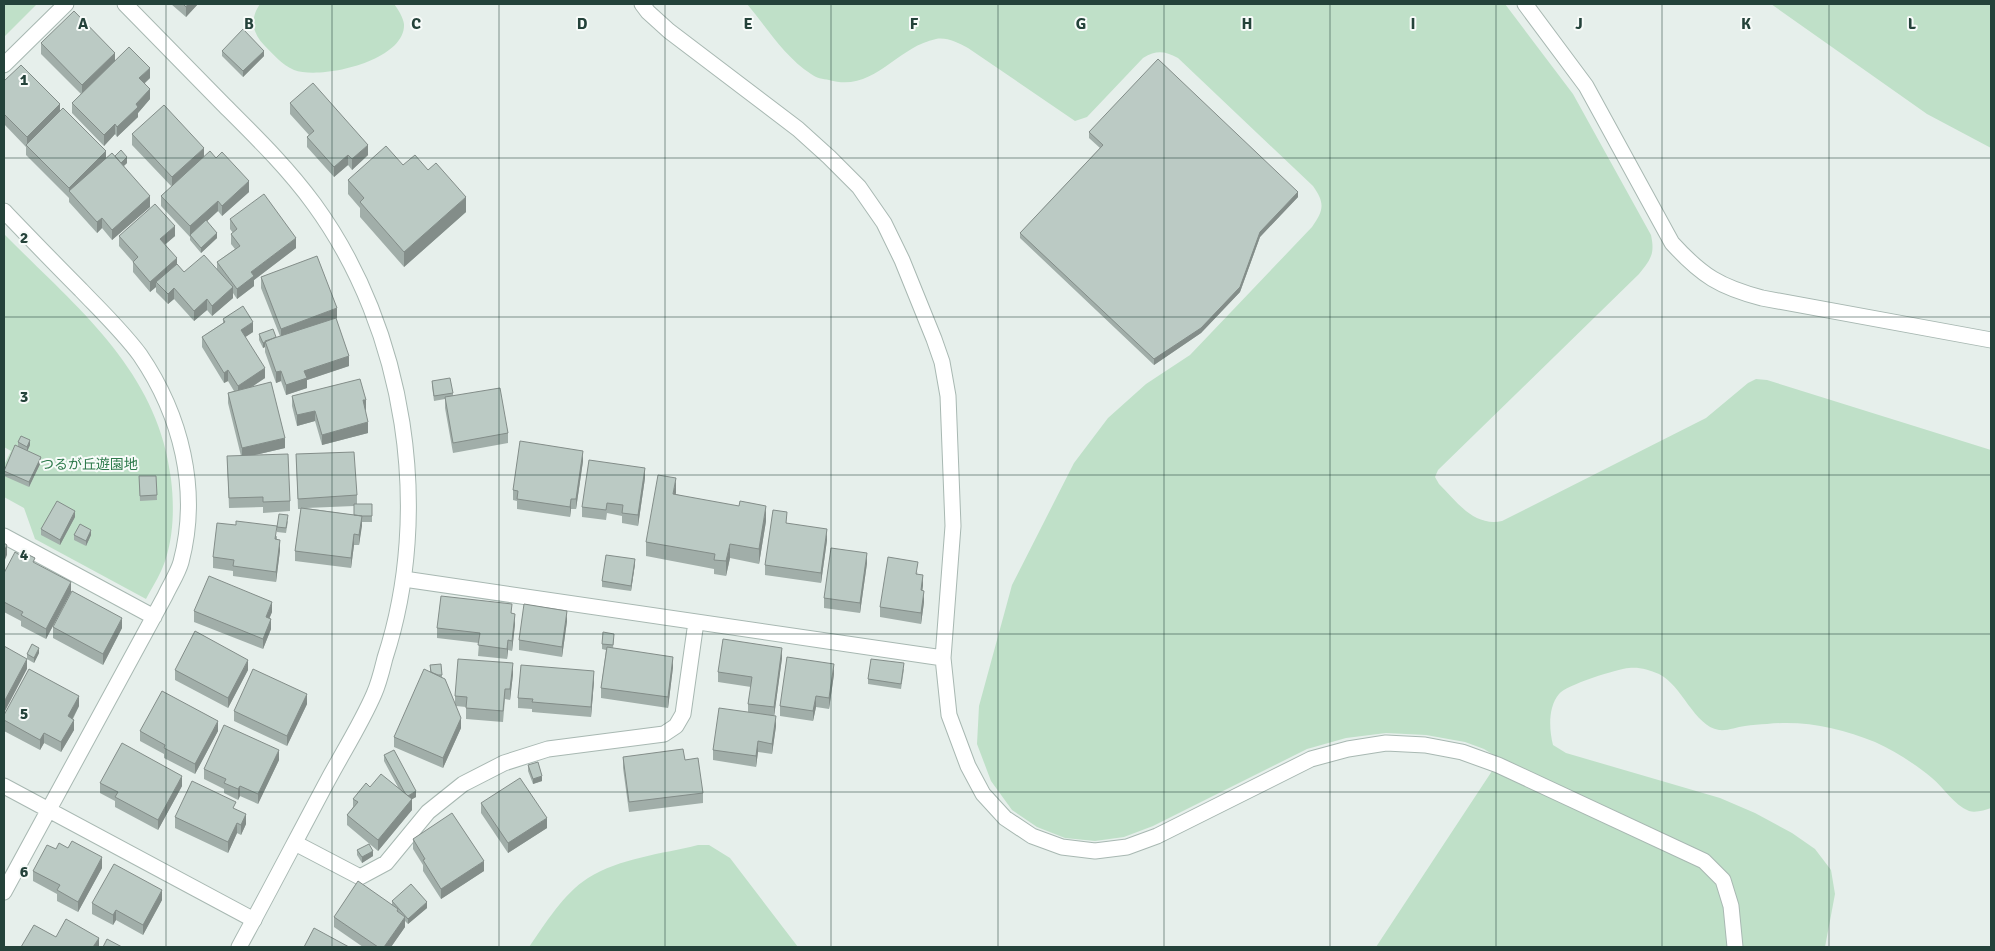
<svg xmlns="http://www.w3.org/2000/svg" width="1995" height="951" viewBox="0 0 1995 951" font-family="Signika,'Noto Sans JP',sans-serif">
  <style>
    .green { fill: #bfe0c8 }
    .lines { fill: none; stroke-linecap: round; stroke-linejoin: round }
    .minor-casing { stroke: #a8b8b2; stroke-width: 17 }
    .tertiary-casing { stroke: #a8b8b2; stroke-width: 17 }
    .minor { stroke: #fff; stroke-width: 15 }
    .tertiary { stroke: #fff; stroke-width: 15 }
    .wall { fill: #a1aea9; fill-rule: evenodd }
    .shaded-wall { fill: #838d89 }
    .building { fill: #bbcac4; stroke: #838d89 }
    .grid { fill: none; stroke: #24423a; stroke-width: 1; stroke-opacity: 0.55 }
    .labels { text-anchor: middle; stroke-width: 4; stroke-linejoin: round; paint-order: stroke }
    .park-label { font-size: 14px; fill: #2d7a4b; stroke: #f7fbf9 }
    .grid-label { font-size: 16px; text-anchor: middle; font-weight: bold; fill: #24423a; stroke: #f7fbf9; stroke-width: 4; stroke-linejoin: round; paint-order: stroke }
  </style>
  <rect width="100%" height="100%" fill="#e6efeb"/>
  <path class="green" d="M4 4H37L4 37Z
    M260 4H394C398 9 403 17 404 24 406 61 321 80 294 70 282 65 273 54 264 45 252 33 250 18 260 4Z
    M747 4H1505L1573 94 1651 235C1655 254 1651 259 1639 274L1438 470 1435 477 1439 484C1457 502 1474 527 1502 521L1706 418 1748 383 1756 379 1767 380 1991 450V808C1985 810 1976 813 1969 811 1954 805 1944 788 1932 778 1915 764 1895 751 1875 742 1841 728 1804 720 1767 724 1760 724 1752 725 1745 726 1736 727 1728 731 1719 730 1694 726 1682 685 1659 674 1649 670 1640 667 1629 668 1617 669 1566 685 1559 694 1548 707 1549 729 1553 745L1566 753 1720 798 1755 813 1792 833 1815 849 1831 870 1835 894 1825 947H1376L1492 771 1495 762 1492 754 1484 749 1465 742 1426 735 1386 733 1346 738 1307 749 1153 826 1124 837 1095 841 1065 838 1037 827 1012 810 991 781 977 744 979 706 1012 585 1074 463 1108 418 1146 384 1190 355 1312 227C1324 210 1325 203 1313 186L1178 58C1164 51 1157 50 1143 58L1087 117 1075 121 968 48C958 43 947 37 936 39 896 47 874 93 829 80 823 79 816 78 811 74 785 57 767 28 747 4Z
    M1771 4H1991V148L1927 114Z
    M4 234C76 307 158 370 171 479 174 504 174 533 166 558 162 572 153 586 146 599L35 539 24 508 4 497V465L11 451 4 447Z
    M698 845H709L730 858 798 947H529C546 923 563 894 588 878 620 858 662 854 698 845Z"/>
  <g class="lines">
    <defs>
      <path id="minor" d="M642 4 648 12 669 31 798 129 829 157 859 187 884 223 902 260 934 339 942 362 948 396 953 526 943 658 949 715 968 766 983 794 1005 818 1032 836 1062 847 1095 851 1127 847 1157 836 1311 759 1348 749 1386 743 1425 745 1462 752 1498 765 1704 861 1723 880 1731 906 1735 947
        M1525 4 1586 86 1672 243C1702 276 1720 287 1762 298L1991 340
        M4 65 66 4
        M4 211C30 238 55 264 81 290 101 311 123 332 140 355 181 415 200 490 181 562 178 573 170 585 165 596L4 892
        M4 536 154 617
        M404 579 943 658
        M4 786 254 920
        M295 843 360 877 386 863 428 812 463 784 504 763 548 749 664 734 676 726 683 714 696 622"/>
      <path id="tertiary" d="M125 4C157 37 190 70 223 104 255 136 287 167 314 204 406 330 433 511 385 658 382 670 379 683 374 694 361 724 343 752 328 780 298 836 269 892 239 947"/>
    </defs>
    <use href="#minor" class="minor-casing"/>
    <use href="#tertiary" class="tertiary-casing"/>
    <use href="#minor" class="minor"/>
    <use href="#tertiary" class="tertiary"/>
  </g>
  <path class="wall" d="M171 4H198L186 17Z
    M41 43 115 61 150 78 145 83 150 99 138 113V117L117 137 115 134 104 146 72 113V103L81 94 41 54Z
    M222 51 264 56 243 77 222 56Z
    M4 81 60 112 106 159 115 156 127 163 124 166 150 207 112 240 102 228 97 233 69 202V198L26 155V147L4 124Z
    M290 103 368 155 352 170 348 165 334 177 307 147V137L309 135 290 114Z
    M1089 132 1298 197 1260 237 1240 292 1201 333 1154 365 1020 238V233L1100 148 1089 138Z
    M132 134 204 157 249 192 222 216 218 211 207 221 217 238 201 253 190 240V236V237L161 206V196L172 187 132 145Z
    M403 165 466 212 404 267 360 217V208L348 194V180Z
    M230 219 296 248 254 280V286L237 299 233 293V298L212 316 207 310 194 321 174 299 168 304 156 292V287L150 292 133 272V262L119 246V236H175L165 244 177 265 184 272 217 269V262L235 249 231 244V234L233 233 230 229Z
    M261 277 337 318H336L349 366 307 380V388L286 395 281 381 276 383 265 352V347L263 348 259 340V334L276 338 280 336 261 288Z
    M223 319 253 332 245 337 265 378 252 387 285 448 255 455 290 501V511L263 513V507L229 508 227 456H241L228 403V393L234 391 228 381 224 383 202 347V337L223 323Z
    M432 381 453 393V396L508 433V443L453 453 445 408V399L434 401 432 386Z
    M292 396 366 410H365L368 433 322 445 315 421 297 426 292 406Z
    M18 442 30 445 27 451 41 462 29 487 4 476V470L18 446Z
    M296 454 357 495V504H372V522H362L359 545H354L351 568 295 561V551L301 509H298ZM354 506V515L306 508Z
    M583 461 576 509H571L570 517 517 509V501L513 500V490Z
    M139 476H156L157 500 140 501Z
    M645 478 638 526 622 523V516L607 513 606 520 582 517V507Z
    M676 494 766 521 759 564 730 558 726 576 714 574V569L646 556V542Z
    M75 517 60 545 41 535V529Z
    M288 521 286 533 277 532V527Z
    M787 523 827 540 821 583 765 575V565Z
    M74 535H91L86 546 74 540Z
    M277 536V539L280 550 276 582 233 576V571L213 568V557Z
    M35 563 71 592 46 639 21 626V621L4 612V573Z
    M867 563 860 613 824 608V598Z
    M635 564 631 591 602 587V581Z
    M918 572 917 574 923 585 922 591 924 602 921 624 880 617V607Z
    M194 611 272 612 269 618 271 629 263 649 194 622Z
    M512 613 515 624 512 651 508 650 507 659 478 656 479 643 437 638V628Z
    M567 621 562 657 519 650V640Z
    M53 627 122 628 103 665 53 638Z
    M614 639 613 648 673 667 668 708 601 698V688L606 650 602 649V644Z
    M39 653 34 663 27 659V669V654Z
    M782 658 774 716 776 726 772 754 758 752 756 767 713 760V750L748 712V704L751 687 718 682V672Z
    M430 665 442 675V677L455 705V696L513 674 510 700 505 699 503 722 466 719V707L456 706 461 728 443 768 394 747V737L430 672Z
    M904 669 901 689 868 684V679Z
    M175 670H248L228 708 175 680Z
    M834 674 829 709 816 707 813 721 780 716V706Z
    M594 681 591 717 532 712V709L518 708V698Z
    M307 704 287 746 234 721V711Z
    M79 706 73 719 74 730 61 752 44 743 40 750 4 731V715Z
    M140 731H218L195 774 164 758V754L140 741Z
    M384 755 416 797 412 799V810L378 851 347 825V815L353 807V799L370 787 399 789 384 761Z
    M623 757 703 793V803L629 812 623 768Z
    M279 760 258 804 240 796 238 800 224 793V789L204 779V769Z
    M528 765 542 781 533 784 528 771Z
    M100 783 182 786 158 830 115 807V801L100 793Z
    M481 803 547 828 508 853 481 813Z
    M236 809 246 824 241 835 237 833 228 853 175 828V817Z
    M413 839 484 871 441 899 423 871V865L413 849Z
    M56 849 102 868 78 912 57 901V894L33 881V871Z
    M357 850 373 856 362 863 357 855Z
    M162 900 143 935 116 920 113 925 92 914V903Z
    M392 901 427 908 408 924 405 921V927L391 947H363L334 927V917L392 905Z"/>
  <path class="shaded-wall" d="M188 4H198L186 17V7Z
    M264 51V56L243 77V71Z
    M115 53V63L82 95V85Z
    M150 68V78L139 88V78Z
    M150 89V99L138 113V117L117 137V127L136 104Z
    M60 104V115L27 145V137Z
    M115 124V134L104 146V135Z
    M368 145V155L352 170V159Z
    M204 148V158L172 187V177Z
    M106 151V161L69 191V198V188Z
    M348 155V165L334 177V167Z
    M127 157V163L120 169V164Z
    M249 181V192L222 216V206Z
    M1298 192V197L1260 237 1240 292 1201 333 1154 365V359L1260 232Z
    M150 196V207L112 240V230Z
    M466 197V212L404 267V252Z
    M218 201V211L191 236 190 235V237V226Z
    M102 218V228L97 233V222Z
    M175 226V236L160 249V239Z
    M217 233V238L201 253V248Z
    M296 238V248L254 280V286L237 299V289L251 272Z
    M177 258V268L156 282V287L150 292V282Z
    M233 287V298L212 316V306Z
    M174 288V299L168 304V294Z
    M207 299V310L194 321V311Z
    M337 308V318L281 340V329Z
    M253 322V332L241 340V330Z
    M265 342V347L263 348V343Z
    M349 356V366L307 380V388L286 395V385L304 371Z
    M265 368V378L238 396V386Z
    M228 370V381L224 383V373Z
    M281 371V381L276 383V372Z
    M363 400H366V410L363 411Z
    M315 411V421L297 426V415Z
    M368 422V433L322 445V435Z
    M285 438V448L242 458V448Z
    M30 440V445L27 452V447Z
    M583 451V461L576 509V499Z
    M41 457V462L29 487V482Z
    M645 468V478L638 526V515Z
    M676 478V493L673 509V494Z
    M571 499V509L570 517V507Z
    M766 506V521L759 564V549Z
    M75 511V517L60 545V540Z
    M362 516V526L359 545V535Z
    M827 529V540L821 583V573Z
    M91 530V535L86 546V541Z
    M354 534V545L351 568V558Z
    M280 540V550L276 582V572Z
    M730 544V558L726 576V561Z
    M7 545V555L4 562V552Z
    M867 553V563L860 613V603Z
    M635 559V564L631 591V586Z
    M923 575V585L921 601V590Z
    M71 582V592L46 639V629Z
    M924 591V602L921 624V613Z
    M272 602V612L266 627V617Z
    M567 611V621L562 657V647Z
    M515 614V624L512 651V641Z
    M122 618V628L103 665V654Z
    M271 619V629L263 649V639Z
    M508 640V650L507 659V649Z
    M39 648V653L34 663V658Z
    M782 648V658L774 717V707Z
    M673 657V667L668 708V697Z
    M27 659V669L4 713V702Z
    M248 660V670L228 708V698Z
    M513 663V674L510 700V689Z
    M834 664V674L829 709V698Z
    M594 671V681L591 717V707Z
    M307 694V704L287 746V736Z
    M79 696V706L68 727V716Z
    M816 696V707L813 721V711Z
    M776 716V726L772 754V744Z
    M461 718V728L443 768V758Z
    M74 720V730L61 752V742Z
    M218 721V731L195 774V764Z
    M44 733V743L40 750V740Z
    M758 741V752L756 767V756Z
    M279 750V760L258 804V794Z
    M182 776V786L158 830V820Z
    M542 776V781L533 784V779Z
    M240 786V796L238 800V789Z
    M416 791V797L407 802V797Z
    M412 799V810L378 851V840Z
    M246 814V824L241 835V825Z
    M547 818V828L508 853V843Z
    M237 823V833L228 853V842Z
    M373 851V856L362 863V857Z
    M102 857V868L78 912V902Z
    M484 861V871L441 899V889Z
    M162 890V900L143 935V925Z
    M427 902V908L408 924V919Z
    M116 910V920L113 925V915Z
    M405 917V927L391 947H384Z
    M99 938V947H93Z"/>
  <path class="building" d="M183 4H188L186 7Z
    M74 11 115 53 82 85 41 43Z
    M243 29 264 51 243 71 222 51Z
    M129 47 150 68 139 78 150 89 136 104 138 107 117 127 115 124 104 135 72 103Z
    M1158 59 1298 192 1260 232 1240 287 1201 328 1154 359 1020 233 1103 145 1089 132Z
    M21 65 60 104 27 137 4 114V81Z
    M313 83 368 145 352 159 348 155 334 167 307 137 314 131 290 103Z
    M164 105 204 148 172 177 132 134Z
    M63 108 106 151 69 188 26 145Z
    M386 146 403 165 415 155 428 170 436 163 466 197 404 252 360 202 364 198 348 180Z
    M121 150 127 157 121 163 115 156Z
    M210 151 216 158 222 152 249 181 222 206 218 201 190 226 161 196Z
    M112 153 150 196 112 230 102 218 97 222 69 191Z
    M264 194 296 238 251 272 254 276 237 289 217 262 240 246 231 234 237 229 230 219Z
    M155 204 175 226 160 239 177 258 150 282 133 262 138 257 119 236Z
    M206 220 217 233 201 248 190 235Z
    M204 255 233 287 212 306 207 299 194 311 174 288 168 294 156 282 177 264 184 272Z
    M317 256 337 308 281 329 261 277Z
    M243 306 253 322 241 330 265 368 238 386 228 370 224 373 202 337 225 322 223 319Z
    M336 318 349 356 304 371 307 378 286 385 281 371 276 372 265 341Z
    M273 329 276 337 263 343 259 334Z
    M450 378 453 393 434 396 432 381Z
    M360 379 366 400H363L368 422 322 435 315 411 297 415 292 396Z
    M271 382 285 438 242 448 228 393Z
    M500 388 508 433 453 443 445 397Z
    M21 436 30 440 27 447 18 442Z
    M520 441 583 451 576 499H571L570 507 517 499 518 491 513 490Z
    M15 445 41 457 29 482 4 471Z
    M354 452 357 495 298 499 296 454Z
    M288 454 290 501 263 502V497L229 498 227 456Z
    M589 460 645 468 638 515 622 513 623 505 607 503 606 510 582 507Z
    M658 475 676 478 673 494 739 506 740 501 766 506 759 549 730 544 726 561 714 560 715 554 646 542Z
    M139 476H156L157 495 140 496Z
    M57 501 75 511 60 540 41 529Z
    M354 504H372V516H362L354 515Z
    M301 508 362 516 359 535 354 534 351 558 295 551Z
    M773 510 787 512 786 523 827 529 821 573 765 565Z
    M279 514 288 515 286 528 277 527Z
    M236 521 277 526 275 539 280 540 276 572 233 566 234 560 213 557 217 523 236 525Z
    M80 524 91 530 86 541 74 535Z
    M4 543 7 545 4 552Z
    M831 548 867 553 860 603 824 598Z
    M15 552 21 556 23 552 35 558 33 562 71 582 46 629 21 615 23 612 4 602V573Z
    M606 555 635 559 631 586 602 581Z
    M888 557 918 562 916 574 923 575 921 590 924 591 921 613 880 607Z
    M209 576 272 602 266 617 271 619 263 639 194 611Z
    M72 591 122 618 103 654 53 627Z
    M441 596 512 604 511 613 515 614 512 641 508 640 507 649 478 645 480 633 437 628Z
    M524 604 567 611 562 647 519 640Z
    M195 631 248 660 228 698 175 670Z
    M603 632 614 634 613 645 602 644Z
    M723 639 782 648 774 707 748 704 752 677 718 672Z
    M32 644 39 648 34 658 27 654Z
    M4 646 27 659 4 702Z
    M607 647 673 657 668 697 601 688Z
    M787 657 834 664 829 698 816 696 813 711 780 706Z
    M458 659 513 663 510 689H505L503 711 466 708 467 697 455 696Z
    M871 659 904 663 901 684 868 679Z
    M441 664 442 675H438L431 672 430 665Z
    M521 665 594 671 591 707 532 702 533 699 518 698Z
    M29 669 79 696 68 716 74 720 61 742 44 733 40 740 4 720V715Z
    M253 669 307 694 287 736 234 711Z
    M424 669 445 679 461 718 443 758 394 737Z
    M162 691 218 721 195 764 164 748 165 745 140 731Z
    M719 708 776 716 772 744 758 741 756 756 713 750Z
    M224 725 279 750 258 794 240 786 238 789 224 783 226 779 204 769Z
    M122 743 182 776 158 820 115 797 118 792 100 783Z
    M683 749 685 760 698 758 703 793 629 802 623 757Z
    M394 750 416 791 408 796 405 793 384 755Z
    M538 762 542 776 533 779 528 765Z
    M381 774 412 799 378 840 347 815 358 802 353 799 366 783 370 787Z
    M520 778 547 818 508 843 481 803Z
    M192 781 236 802 233 808 246 814 241 825 237 823 228 842 175 817Z
    M452 813 484 861 441 889 423 860 425 859 413 839Z
    M72 841 102 857 78 902 57 890 60 885 33 871 47 845 56 849 59 843 68 848Z
    M369 844 373 851 362 857 357 850Z
    M114 864 162 890 143 925 116 910 113 915 92 903Z
    M358 881 398 909 397 911 405 917 384 947H378L334 917Z
    M411 884 427 902 408 919 392 901Z
    M66 919 99 938 93 947H21L34 925 56 937Z
    M314 928 349 947H304Z
    M107 939 122 947H103Z"/>
  <path class="grid" d="M166 4V947M332 4V947M499 4V947M665 4V947M831 4V947M998 4V947M1164 4V947M1330 4V947M1496 4V947M1662 4V947M1829 4V947M4 158H1991M4 317H1991M4 475H1991M4 634H1991M4 792H1991"/>
  <g class="labels">
    <g class="park-label">
      <text x="89" y="469">つるが丘遊園地</text>
    </g>
  </g>
  <g class="grid-label">
    <text x="83" y="29">A</text>
    <text x="249" y="29">B</text>
    <text x="416" y="29">C</text>
    <text x="582" y="29">D</text>
    <text x="748" y="29">E</text>
    <text x="914" y="29">F</text>
    <text x="1081" y="29">G</text>
    <text x="1247" y="29">H</text>
    <text x="1413" y="29">I</text>
    <text x="1579" y="29">J</text>
    <text x="1746" y="29">K</text>
    <text x="1912" y="29">L</text>
    <text x="24" y="85">1</text>
    <text x="24" y="243">2</text>
    <text x="24" y="402">3</text>
    <text x="24" y="560">4</text>
    <text x="24" y="719">5</text>
    <text x="24" y="877">6</text>
  </g>
  <rect width="1995" height="951" fill="none" stroke="#24423a" stroke-width="10"/>
</svg>
